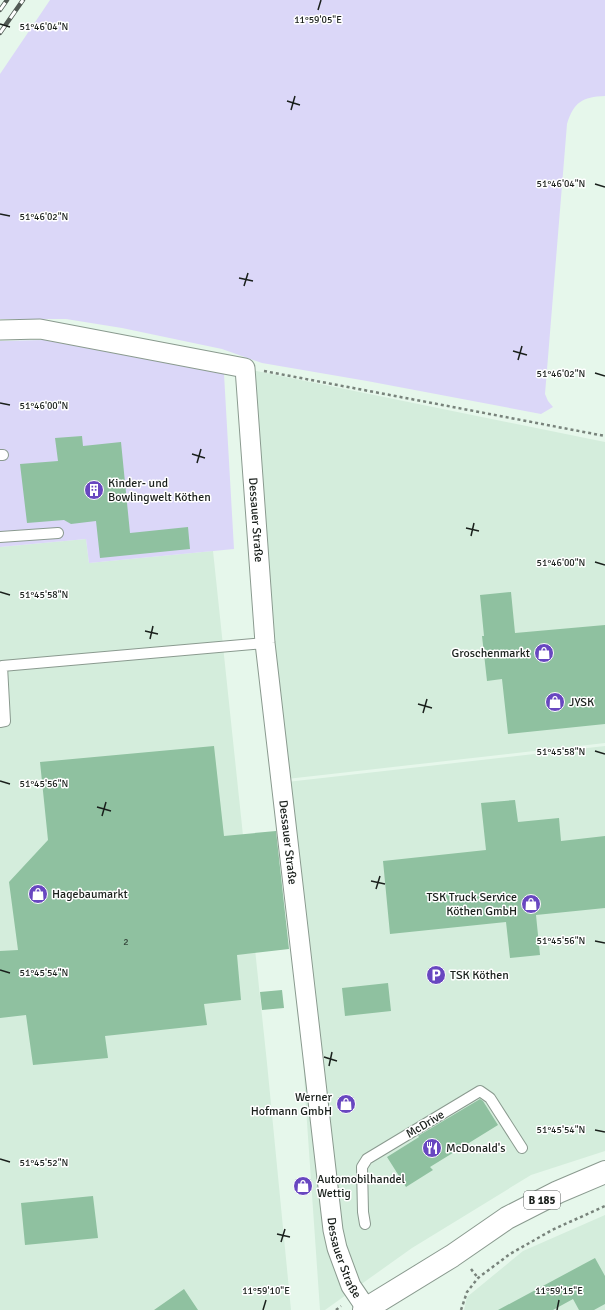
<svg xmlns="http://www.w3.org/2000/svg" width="605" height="1310" viewBox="0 0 605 1310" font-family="Signika,sans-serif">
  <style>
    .built { fill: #d4eddc }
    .green { fill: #dbd7f8 }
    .building { fill: #8fc1a0 }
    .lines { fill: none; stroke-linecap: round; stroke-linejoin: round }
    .lane-casing { stroke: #8a9a8f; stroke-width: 12 }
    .street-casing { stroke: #8a9a8f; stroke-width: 21 }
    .primary-casing { stroke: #8a9a8f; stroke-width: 24 }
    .path { stroke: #78837b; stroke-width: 2.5; stroke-dasharray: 3 3; stroke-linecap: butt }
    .lane { stroke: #fff; stroke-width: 10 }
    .street { stroke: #fff; stroke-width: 19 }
    .primary { stroke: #fff; stroke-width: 22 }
    .rail-casing { stroke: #515a54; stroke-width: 4.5 }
    .rail { stroke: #fff; stroke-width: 3; stroke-dasharray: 9; stroke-linecap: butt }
    .ticks { fill: none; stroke: #1a201c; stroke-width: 1.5 }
    .labels { text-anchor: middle; stroke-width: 3; stroke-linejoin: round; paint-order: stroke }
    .number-label { font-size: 10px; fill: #37483d }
    .shield { fill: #fff; stroke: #5f6360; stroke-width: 1 }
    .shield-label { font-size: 11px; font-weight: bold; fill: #1a201c }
    .poi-label { font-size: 12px; fill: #1a201c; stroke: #fff; text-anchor: start }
    .street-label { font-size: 12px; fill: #1a201c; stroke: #fff }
    .ticks-label { font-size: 10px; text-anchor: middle; fill: #1a201c; stroke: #fff; stroke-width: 3; stroke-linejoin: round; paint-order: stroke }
  </style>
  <rect width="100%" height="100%" fill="#e6f7eb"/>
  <path class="built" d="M247 369 605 442V743L287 779Z
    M86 539 89 563 213 551 267 1063 291 1310H0V547Z
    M605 746V1151L531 1175 412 1248 325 1310H320L306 1108 287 782Z
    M605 1215V1310H464L467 1297 523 1251Z"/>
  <path class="green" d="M50 0H605V96C582 97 574 102 567 124L545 394 548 401 553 407 541 414 367 381 262 363 222 349 122 328 66 319H0V74Z
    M44 340 224 374 234 549 89 563 86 539 0 547V341Z"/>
  <path class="building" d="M82 436 83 446 121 442 130 533 188 527 190 549 100 558 96 521 71 524 64 520 27 523 20 464 58 461 55 438Z
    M511 592 515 633 605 625V724L508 734 502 679 487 681 482 636H484L480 595Z
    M214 746 224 836 276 831 289 949 237 955 241 1000 204 1004 207 1025 105 1036 108 1058 33 1065 26 1015 0 1018V951L18 950 9 882 48 840 40 762Z
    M515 800 518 822 559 818 561 841 605 836V908L536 915 540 955 510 958 506 922 390 934 383 861 486 850 481 803Z
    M388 983 391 1011 345 1016 342 988Z
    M282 990 284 1008 262 1010 260 992Z
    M480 1099 483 1101 498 1125 430 1167 433 1170 406 1187 387 1157 419 1137 418 1136Z
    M93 1196 98 1238 25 1245 21 1203Z
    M595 1258 605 1276V1304L594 1310H579L573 1299 553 1310H498Z
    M184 1289 198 1310H154Z"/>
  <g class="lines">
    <defs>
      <path id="lane" d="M0 455H3
        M0 537 58 533
        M0 722 5 721 2 666 265 643
        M365 1224 363 1212 362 1167 367 1159 480 1091 490 1098 522 1148"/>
      <g id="street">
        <path id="s1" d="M0 330 40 329 245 368 265 643 333 1230 337 1248 351 1286 366 1308"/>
      </g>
      <path id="primary" d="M364 1310 452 1256 507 1218 558 1192 605 1172"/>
    </defs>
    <use href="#lane" class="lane-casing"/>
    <use href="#street" class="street-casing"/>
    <use href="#primary" class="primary-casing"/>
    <path class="path" d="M264 371 605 436
      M471 1269 478 1278
      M336 1310 341 1306
      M461 1310 467 1292 478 1278 510 1254 552 1230 605 1206"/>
    <use href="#lane" class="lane"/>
    <use href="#street" class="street"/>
    <use href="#primary" class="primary"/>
    <defs>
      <path id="rail" d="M0 10 7 0
        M0 33 23 0"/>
    </defs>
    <use href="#rail" class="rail-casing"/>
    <use href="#rail" class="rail"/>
  </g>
  <path class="ticks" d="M318 10 321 0M0 24 10 27M287 101 300 105M291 110 295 96M595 184 605 187M0 214 10 216M239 278 253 281M244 286 248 273M513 351 527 355M518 360 522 346M595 373 605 376M0 403 10 405M192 454 205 458M197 463 201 449M466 528 479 531M471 536 474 523M595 562 605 565M0 592 10 595M145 631 158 634M150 639 153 626M418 704 432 708M423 713 427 699M595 751 605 754M0 781 10 784M97 807 111 811M102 816 106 802M371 881 385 884M376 889 380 876M595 941 605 943M0 970 10 973M324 1057 337 1061M329 1066 332 1052M595 1130 605 1132M0 1159 10 1162M277 1234 290 1237M281 1242 285 1229M263 1310 266 1300M557 1310 559 1300"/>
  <defs>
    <symbol id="building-disc" viewBox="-11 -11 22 22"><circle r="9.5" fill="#6847c0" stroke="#fff"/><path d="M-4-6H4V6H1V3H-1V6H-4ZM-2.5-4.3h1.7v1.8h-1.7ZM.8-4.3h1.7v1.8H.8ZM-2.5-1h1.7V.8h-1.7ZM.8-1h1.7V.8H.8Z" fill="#fff"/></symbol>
    <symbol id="shop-disc" viewBox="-11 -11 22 22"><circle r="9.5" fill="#6847c0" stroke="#fff"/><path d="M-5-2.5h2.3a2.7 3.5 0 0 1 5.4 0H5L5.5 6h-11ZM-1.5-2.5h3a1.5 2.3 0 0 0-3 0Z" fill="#fff"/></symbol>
    <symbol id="parking-disc" viewBox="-11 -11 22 22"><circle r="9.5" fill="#6847c0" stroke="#fff"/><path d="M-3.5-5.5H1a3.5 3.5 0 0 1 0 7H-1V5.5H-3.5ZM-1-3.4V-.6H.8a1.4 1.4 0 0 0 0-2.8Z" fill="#fff"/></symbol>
    <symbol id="restaurant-disc" viewBox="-11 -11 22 22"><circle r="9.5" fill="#6847c0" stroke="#fff"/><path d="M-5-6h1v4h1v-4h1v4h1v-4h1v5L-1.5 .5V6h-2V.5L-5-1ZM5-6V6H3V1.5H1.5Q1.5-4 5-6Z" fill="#fff"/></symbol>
  </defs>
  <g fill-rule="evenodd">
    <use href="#building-disc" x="83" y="479" width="22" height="22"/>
    <use href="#shop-disc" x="533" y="642" width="22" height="22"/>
    <use href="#shop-disc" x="544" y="691" width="22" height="22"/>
    <use href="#shop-disc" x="27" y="883" width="22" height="22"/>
    <use href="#shop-disc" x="520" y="893" width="22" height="22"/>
    <use href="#parking-disc" x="425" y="964" width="22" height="22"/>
    <use href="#shop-disc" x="335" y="1093" width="22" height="22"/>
    <use href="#restaurant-disc" x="421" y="1137" width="22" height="22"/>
    <use href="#shop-disc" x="292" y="1175" width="22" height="22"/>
  </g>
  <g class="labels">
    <g class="number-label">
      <text x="126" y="945">2</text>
    </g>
    <rect class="shield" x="524" y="1191" width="36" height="18" rx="3"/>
    <g class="shield-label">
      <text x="542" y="1204">B 185</text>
    </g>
    <g class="poi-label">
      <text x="108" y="487">Kinder- und<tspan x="108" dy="14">Bowlingwelt Köthen</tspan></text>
      <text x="530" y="657" text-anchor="end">Groschenmarkt</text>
      <text x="569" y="706">JYSK</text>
      <text x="52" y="898">Hagebaumarkt</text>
      <text x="517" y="901" text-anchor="end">TSK Truck Service<tspan x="517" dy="14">Köthen GmbH</tspan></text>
      <text x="450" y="979">TSK Köthen</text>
      <text x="332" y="1101" text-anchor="end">Werner<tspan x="332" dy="14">Hofmann GmbH</tspan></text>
      <text x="446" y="1152">McDonald's</text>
      <text x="317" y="1183">Automobilhandel<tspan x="317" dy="14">Wettig</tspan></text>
    </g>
    <g class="street-label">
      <text dy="4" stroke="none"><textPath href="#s1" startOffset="401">Dessauer Straße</textPath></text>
      <text dy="4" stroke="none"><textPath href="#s1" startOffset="725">Dessauer Straße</textPath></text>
      <text transform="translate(425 1124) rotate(-31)" y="4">McDrive</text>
      <text dy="4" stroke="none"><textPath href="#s1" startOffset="1145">Dessauer Straße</textPath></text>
    </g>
  </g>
  <g class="ticks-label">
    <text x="318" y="23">11°59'05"E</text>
    <text x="44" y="30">51°46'04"N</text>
    <text x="561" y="187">51°46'04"N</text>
    <text x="44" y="220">51°46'02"N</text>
    <text x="561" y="377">51°46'02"N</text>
    <text x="44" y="409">51°46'00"N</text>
    <text x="561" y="566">51°46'00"N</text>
    <text x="44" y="598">51°45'58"N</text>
    <text x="561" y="755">51°45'58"N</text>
    <text x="44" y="787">51°45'56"N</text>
    <text x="561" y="944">51°45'56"N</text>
    <text x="44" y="976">51°45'54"N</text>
    <text x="561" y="1133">51°45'54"N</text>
    <text x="44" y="1166">51°45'52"N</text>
    <text x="266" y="1294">11°59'10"E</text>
    <text x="559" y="1294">11°59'15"E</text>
  </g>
</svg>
